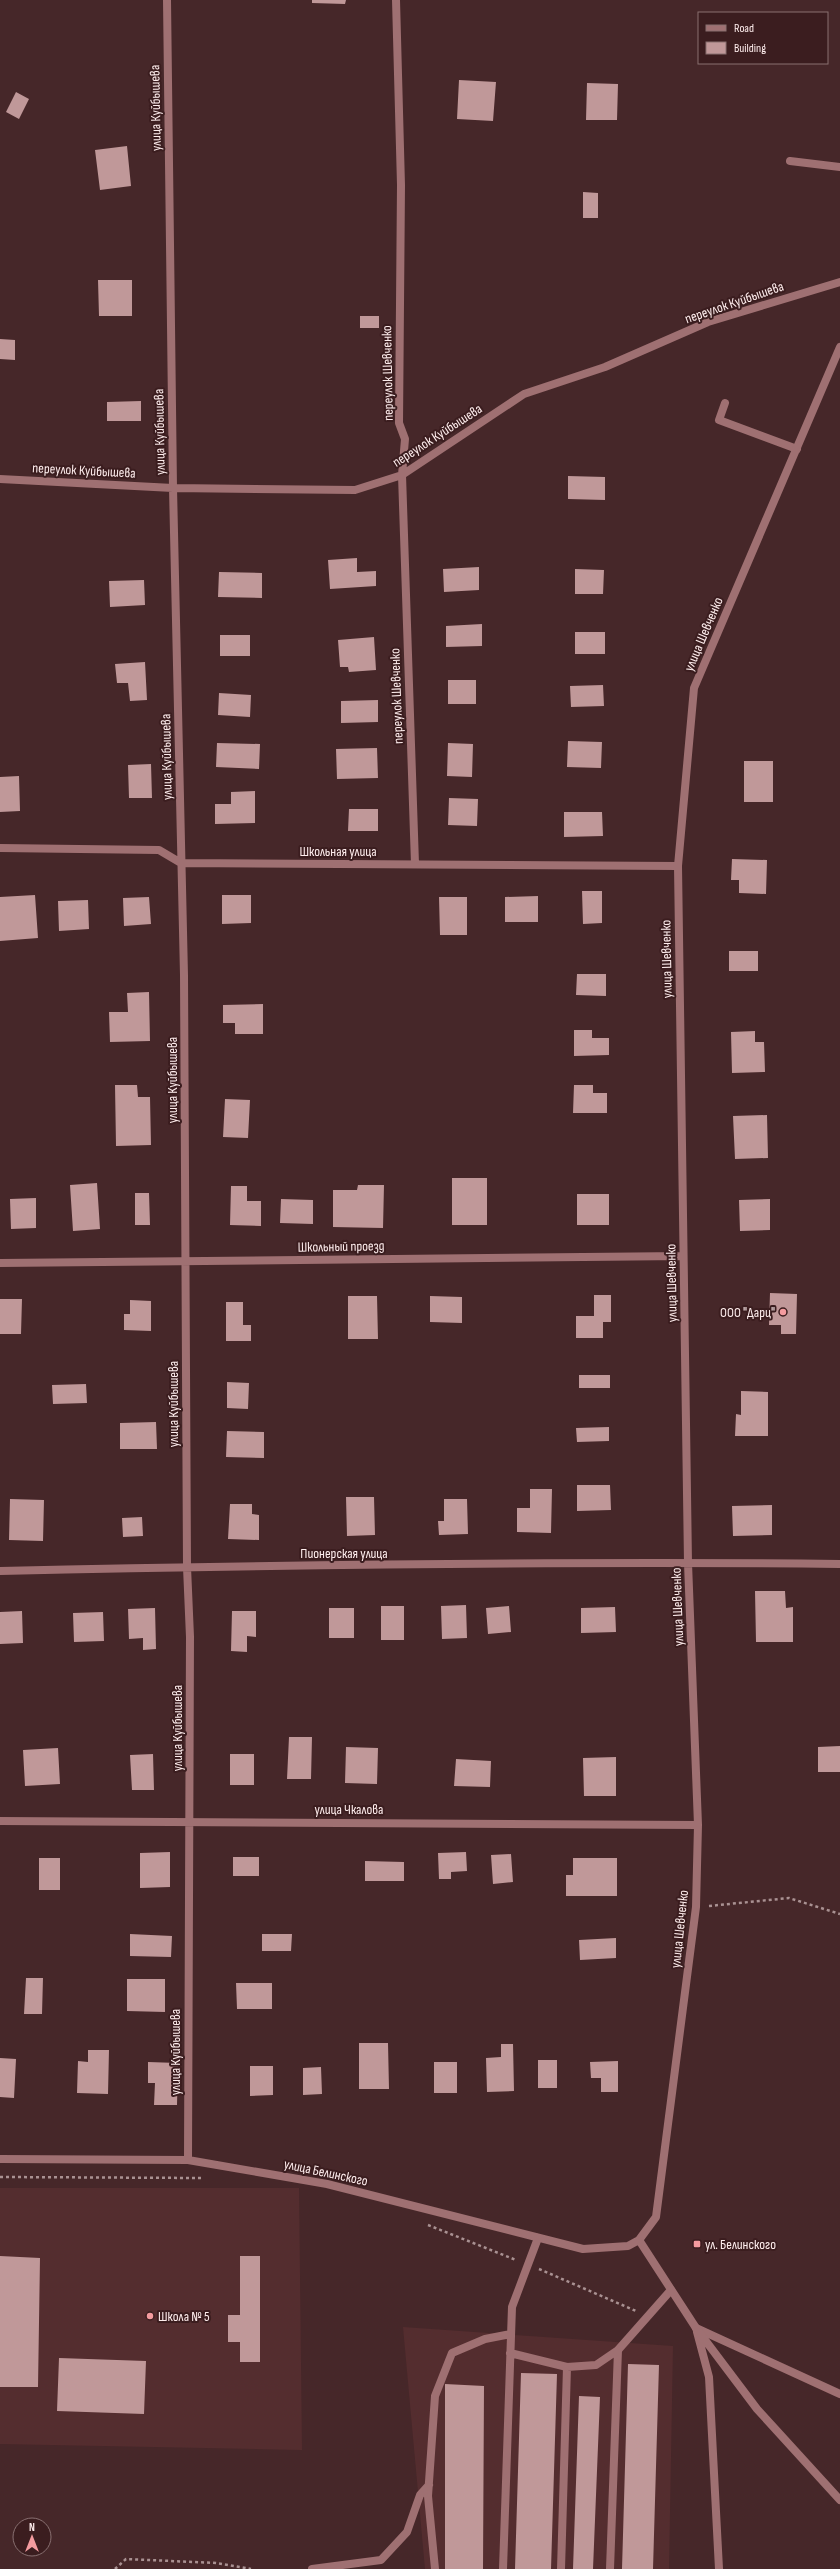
<svg xmlns="http://www.w3.org/2000/svg" width="840" height="2569" viewBox="0 0 840 2569" font-family="'Sofia Sans Condensed',sans-serif">
  <style>
    .built { fill: #542d2f }
    .building { fill: #c09899 }
    .lines { fill: none; stroke-linecap: round; stroke-linejoin: round }
    .path { stroke: #a99192; stroke-width: 2.5; stroke-dasharray: 3 3; stroke-linecap: butt }
    .lane { stroke: #9f7072; stroke-width: 8 }
    .street { stroke: #9f7072; stroke-width: 8 }
    .poi-dot { fill: #f49b9f; stroke: #3b1d1f; stroke-width: 1.5 }
    .labels { text-anchor: middle; stroke-width: 4; stroke-linejoin: round; paint-order: stroke }
    .street-label { font-size: 14px; fill: #feeded; stroke: #3b1d1f }
    .poi-label { font-size: 14px; fill: #feeded; stroke: #3b1d1f; text-anchor: start }
  </style>
  <rect width="100%" height="100%" fill="#462729"/>
  <path class="built" d="M0 2188H299L302 2450 0 2444Z
    M403 2327 673 2346 669 2569H425Z"/>
  <path class="building" d="M312 0H346L345 4 312 3Z
    M459 80 496 82 493 121 457 119Z
    M587 83 618 84 617 120H586Z
    M16 92 29 99 19 119 6 112Z
    M127 146 131 186 100 190 95 150Z
    M583 192 598 193V218H583Z
    M98 280H132V316H99Z
    M360 316H379V328H360Z
    M0 339 15 340V360L0 359Z
    M141 401V421H107V402Z
    M568 476 605 477V500L568 499Z
    M357 558V572L376 571V586L330 589 328 560Z
    M479 567V590L444 592 443 569Z
    M575 569 604 570 603 594H575Z
    M219 572 262 573V598L218 597Z
    M144 580 145 605 110 607 109 581Z
    M482 624V646L446 647V626Z
    M575 632H605V654H575Z
    M220 635H250V656H220Z
    M374 637 376 670 349 672 348 667H340L338 640Z
    M145 662 147 700 130 701 128 683H117L115 664Z
    M448 680H476V704H448Z
    M603 685 604 706 571 707 570 686Z
    M219 693 251 695 250 717 218 715Z
    M378 700V722L341 723V701Z
    M568 741 602 742 601 768 567 767Z
    M217 743 260 744 259 769 216 767Z
    M448 743 473 744 472 777 447 776Z
    M377 748 378 778 337 779 336 749Z
    M744 761H773V802H744Z
    M151 764 152 798H129L128 765Z
    M19 776 20 811 0 812V777Z
    M255 791V823L215 824V804H231V792Z
    M449 798 478 799 477 826 448 825Z
    M349 809H378V831H348Z
    M564 812H602L603 836 564 837Z
    M732 859 767 860 766 894 739 893V880H731Z
    M582 891H602V923L583 924Z
    M35 895 38 938 0 941V897Z
    M222 895H251V923L222 924Z
    M538 896V922H505V897Z
    M149 897 151 924 124 926 123 898Z
    M439 897H467V935H440Z
    M88 900 89 929 59 931 58 901Z
    M729 951H758V971H729Z
    M577 974H606V996L576 995Z
    M149 992 150 1041 110 1042 109 1012H128L127 993Z
    M263 1004V1034H235V1023H223V1005Z
    M574 1030H592V1038H609V1055L574 1056Z
    M755 1031V1042H764L765 1072 732 1073 731 1032Z
    M115 1085H137L138 1097H150L151 1145 116 1146Z
    M574 1085H593V1093H607V1113H573Z
    M225 1099 250 1100 248 1138 223 1137Z
    M767 1115 768 1158 735 1159 733 1116Z
    M452 1178H487V1225H452Z
    M97 1183 100 1229 73 1231 70 1185Z
    M358 1185H384L383 1228 333 1227V1190H357Z
    M231 1186H247V1201H261V1226L230 1225Z
    M135 1193H149L150 1225H135Z
    M577 1194H609V1225H577Z
    M36 1198V1228L11 1229 10 1199Z
    M281 1199 313 1200V1224L280 1223Z
    M770 1199V1230L740 1231 739 1200Z
    M770 1293 797 1294 796 1334H781V1325H769Z
    M594 1295H611V1322H603V1338H576V1316H594Z
    M348 1296H377L378 1339H348Z
    M430 1296 462 1297V1323L430 1322Z
    M0 1299H22L21 1334H0Z
    M130 1300 151 1301V1331L124 1330V1314H130Z
    M226 1302H243V1325H251V1341H226Z
    M579 1375H610V1388H579Z
    M227 1382 249 1383 248 1409 227 1408Z
    M86 1384 87 1403 53 1404 52 1385Z
    M741 1391 768 1392V1436H735L736 1414 741 1415Z
    M156 1422 157 1449H120V1423Z
    M609 1427V1441L577 1442 576 1428Z
    M227 1431 264 1432V1458L226 1457Z
    M577 1485H610L611 1510 577 1511Z
    M530 1489H552L551 1533 517 1532V1508H530Z
    M346 1497H374L375 1535 347 1536Z
    M10 1499 44 1500 43 1541 9 1540Z
    M444 1499H467L468 1534 439 1535 438 1521H444Z
    M230 1504H252V1514L259 1515V1540L228 1539Z
    M772 1505V1535L733 1536 732 1506Z
    M142 1517 143 1536 123 1537 122 1518Z
    M755 1591H785L786 1608 793 1607V1642H756Z
    M466 1605 467 1638 442 1639 441 1606Z
    M381 1606H404V1640H381Z
    M509 1606 511 1632 488 1634 486 1608Z
    M615 1607 616 1632 581 1633V1608Z
    M155 1608 156 1649 143 1650V1638L129 1639 128 1609Z
    M329 1608H354V1638H329Z
    M22 1611 23 1643 0 1644V1612Z
    M232 1611H256V1637L247 1636V1652L231 1651Z
    M103 1612 104 1641 74 1642 73 1613Z
    M289 1737H312L311 1779H287Z
    M840 1746V1772H818V1747Z
    M346 1747 378 1748 377 1784 345 1783Z
    M58 1748 60 1784 25 1786 23 1750Z
    M153 1754 154 1790H132L130 1755Z
    M230 1754H254V1785H230Z
    M616 1757V1796H584L583 1758Z
    M456 1759 491 1761 490 1787 454 1786Z
    M170 1852V1887L140 1888V1853Z
    M466 1852 467 1871 451 1872V1879H439L438 1853Z
    M511 1854 513 1882 493 1884 491 1855Z
    M233 1857H259V1876H233Z
    M39 1858H60V1890H39Z
    M573 1858H617V1896H566V1875H573Z
    M365 1861 404 1862V1881H365Z
    M130 1934 172 1936 171 1957 130 1956Z
    M262 1934H292L291 1951H262Z
    M616 1938V1958L580 1960 579 1940Z
    M26 1978H43L42 2014H24Z
    M127 1979H165V2012L127 2011Z
    M236 1983H272V2009H237Z
    M359 2043H388L389 2089H359Z
    M501 2044H513L514 2091 487 2092 486 2058 501 2057Z
    M88 2050H109L108 2094 77 2093 78 2061 88 2062Z
    M0 2058 16 2059 14 2098 0 2097Z
    M538 2060H557V2088H538Z
    M618 2061V2092H601V2078H591L590 2062Z
    M148 2062 178 2063 177 2105H154L155 2083H148Z
    M434 2062H457V2093H434Z
    M250 2066H273V2095L250 2096Z
    M321 2067 322 2094 303 2095V2068Z
    M0 2256 40 2258 38 2387H0Z
    M240 2256H260V2362H240V2342H228V2315H240Z
    M59 2358 146 2361 144 2414 57 2411Z
    M628 2364 659 2365 653 2569H622Z
    M521 2373 557 2374 551 2569H515Z
    M445 2384 484 2386 483 2569H445Z
    M579 2396 600 2397 593 2569H573Z"/>
  <g class="lines">
    <path class="path" d="M709 1906 789 1898 840 1914
      M0 2177 201 2178
      M428 2225 516 2260
      M539 2269 636 2311
      M115 2569 126 2559 216 2563 251 2569"/>
    <path class="lane" d="M790 161 840 167
      M725 403 719 420 797 449
      M696 2328 840 2394
      M510 2353 567 2367 561 2569
      M567 2367 596 2365 618 2350
      M312 2569 381 2560 407 2532 420 2495 429 2485
      M435 2569 428 2496 435 2396 452 2353 485 2339 511 2334
      M503 2569 512 2307 538 2238
      M610 2569 618 2350 671 2290"/>
    <path class="street" d="M167 0 173 488 184 975 187 1567 190 1637 188 2160
      M396 0 401 185 399 423 405 439 402 475 415 864
      M0 479 173 488 355 490 402 475 524 394 605 367 708 322 840 282
      M0 848 159 850 181 863 678 866
      M0 1263 683 1256
      M0 1571C280 1565 560 1561 840 1564
      M0 1821 698 1825
      M0 2159 188 2160 327 2184 583 2249 628 2246 639 2240 656 2217 696 1907 698 1825 688 1563 678 866 694 688 840 347
      M639 2240 696 2328 757 2409 840 2500
      M697 2332 709 2377 719 2569"/>
  </g>
  <g class="poi-dot">
    <circle cx="783" cy="1312" r="4"/>
    <rect x="693" y="2240" width="8" height="8" rx="2"/>
    <circle cx="150" cy="2316" r="4"/>
  </g>
  <g class="labels">
    <g class="street-label">
      <text transform="translate(155 108) rotate(-91)" y="5">улица Куйбышева</text>
      <text transform="translate(734 302) rotate(-19)" y="5">переулок Куйбышева</text>
      <text transform="translate(387 373) rotate(-91)" y="5">переулок Шевченко</text>
      <text transform="translate(159 432) rotate(-91)" y="5">улица Куйбышева</text>
      <text transform="translate(437 435) rotate(-33)" y="5">переулок Куйбышева</text>
      <text transform="translate(84 470) rotate(3)" y="5">переулок Куйбышева</text>
      <text transform="translate(703 634) rotate(-67)" y="5">улица Шевченко</text>
      <text transform="translate(396 696) rotate(-92)" y="5">переулок Шевченко</text>
      <text transform="translate(166 757) rotate(-91)" y="5">улица Куйбышева</text>
      <text x="338" y="856">Школьная улица</text>
      <text transform="translate(666 959) rotate(-91)" y="5">улица Шевченко</text>
      <text transform="translate(172 1080) rotate(-90)" y="5">улица Куйбышева</text>
      <text transform="translate(341 1246) rotate(-1)" y="5">Школьный проезд</text>
      <text transform="translate(671 1283) rotate(-91)" y="5">улица Шевченко</text>
      <text transform="translate(173 1404) rotate(-90)" y="5">улица Куйбышева</text>
      <text x="344" y="1558">Пионерская улица</text>
      <text transform="translate(677 1607) rotate(-92)" y="5">улица Шевченко</text>
      <text transform="translate(177 1728) rotate(-90)" y="5">улица Куйбышева</text>
      <text x="349" y="1814">улица Чкалова</text>
      <text transform="translate(679 1929) rotate(-84)" y="5">улица Шевченко</text>
      <text transform="translate(175 2052) rotate(-90)" y="5">улица Куйбышева</text>
      <text transform="translate(326 2172) rotate(12)" y="5">улица Белинского</text>
    </g>
    <g class="poi-label">
      <text x="775" y="1317" text-anchor="end">ООО "Дарц"</text>
      <text x="705" y="2249">ул. Белинского</text>
      <text x="158" y="2321">Школа № 5</text>
    </g>
  </g>
  <rect x="698" y="12" width="130" height="52" fill="#3b1d1f" stroke="#897071"/>
  <rect x="706" y="25" width="20" height="6" fill="#9f7072" stroke="#897071"/>
  <text x="734" y="32" font-size="12" fill="#feeded">Road</text>
  <rect x="706" y="42" width="20" height="12" fill="#c09899" stroke="#897071"/>
  <text x="734" y="52" font-size="12" fill="#feeded">Building</text>
  <g transform="translate(32 2537)"><circle r="19" fill="#3b1d1f" stroke="#897071"/>
  <path d="M0-3L7 15L0 10L-7 15Z" fill="#f49b9f"/>
  <text y="-6" font-size="11" font-weight="bold" text-anchor="middle" fill="#feeded">N</text>
  </g>
</svg>
